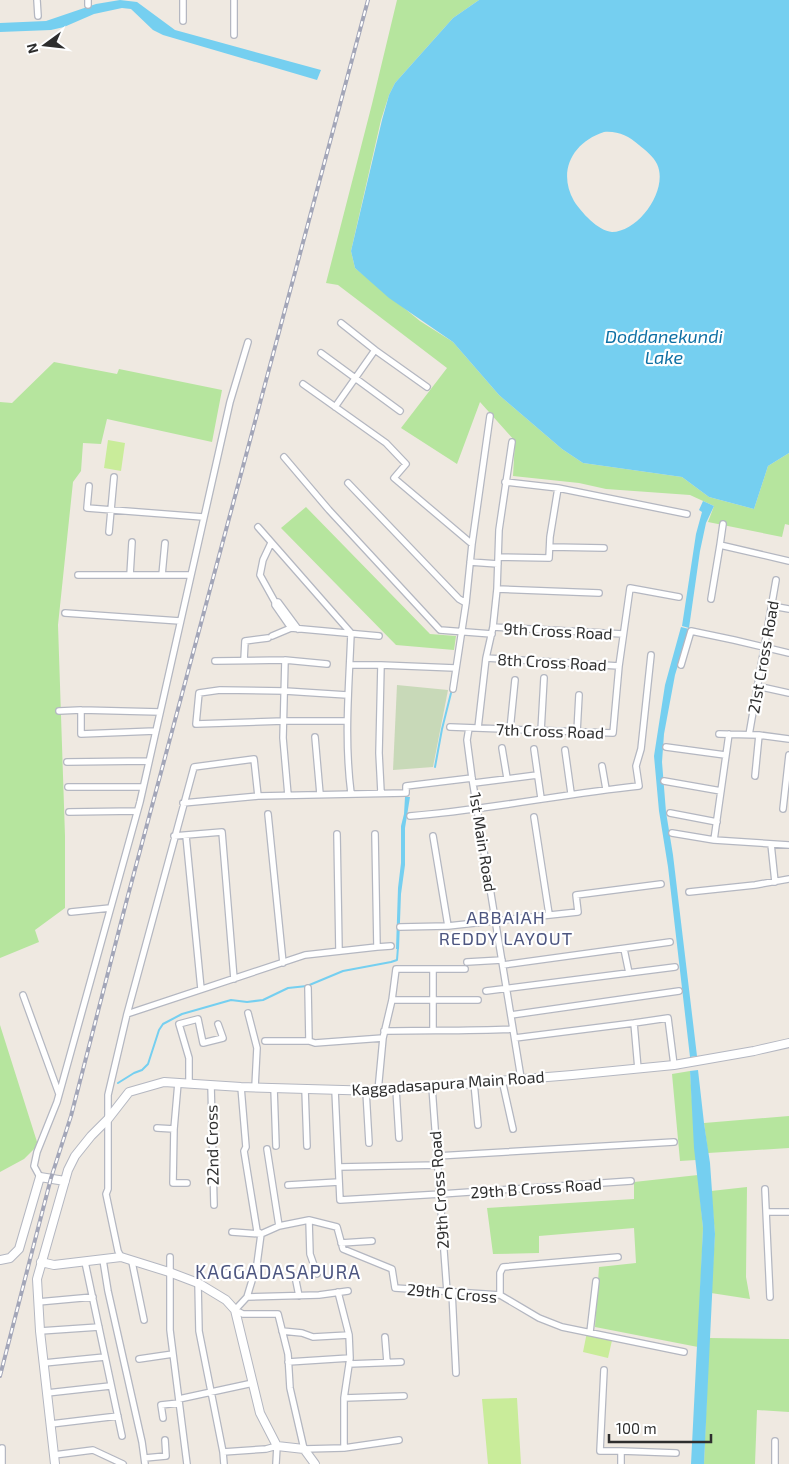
<svg xmlns="http://www.w3.org/2000/svg" width="789" height="1464" viewBox="0 0 789 1464" font-family="'Exo 2',sans-serif">
  <style>
    .green { fill: #b6e59e }
    .cemetery { fill: #c8d9b8 }
    .pitch { fill: #c9ec9a }
    .water { fill: #75cff0; fill-rule: evenodd }
    .lines { fill: none; stroke-linecap: round; stroke-linejoin: round }
    .stream { stroke: #75cff0; stroke-width: 2 }
    .street-casing { stroke: #b4b7c1; stroke-width: 8 }
    .secondary-casing { stroke: #b4b7c1; stroke-width: 10 }
    .street { stroke: #fff; stroke-width: 5.5 }
    .secondary { stroke: #fff; stroke-width: 8 }
    .rail-casing { stroke: #a3a6b8; stroke-width: 4 }
    .rail { stroke: #fff; stroke-width: 2; stroke-dasharray: 5.5; stroke-linecap: butt }
    .labels { text-anchor: middle; stroke-width: 4.5; stroke-linejoin: round; paint-order: stroke }
    .street-label { font-size: 16px; fill: #2e2e2e; stroke: #fff }
    .water-label { font-size: 18px; font-style: italic; fill: #0d6fa3; stroke: #fff }
    .neighbourhood-label { font-size: 18px; letter-spacing: 1px; fill: #4d5680; stroke: #fff }
    .quarter-label { font-size: 19px; letter-spacing: 1px; fill: #4d5680; stroke: #fff }
  </style>
  <rect width="100%" height="100%" fill="#efe9e1"/>
  <path class="green" d="M397 0H479L453 18 395 83 389 95 381 120 351 251 355 268 420 321 453 342 499 395 562 449 583 463 682 477 709 497 754 509 768 466 789 453V525L785 524 782 537 708 522 714 506 690 495 606 489 579 483 513 476 515 441 480 402 457 464 401 428 447 368 338 285 326 283 372 104Z
    M54 362 117 374 119 369 222 390 212 442 107 419 101 444 83 443 81 471 73 482 58 625 65 836V908L35 930 39 942 0 958V402L12 403Z
    M306 507 430 634 456 636 454 650 396 645 281 528Z
    M0 1025 38 1145 24 1159 0 1172Z
    M690 1071 696 1160 680 1161 672 1074Z
    M789 1116V1148L708 1153 704 1123Z
    M698 1175 703 1228 698 1347 595 1327 599 1267 636 1263 634 1228 539 1236V1253L493 1254 487 1208 634 1199V1182Z
    M747 1187 746 1277 750 1299 711 1293 715 1234 711 1191Z
    M709 1338 789 1339V1412L757 1410 755 1464H704Z"/>
  <path class="cemetery" d="M397 685 448 690 433 767 393 770Z"/>
  <path class="pitch" d="M108 440 125 443 121 471 104 468Z
    M587 1332 613 1336 608 1358 583 1352Z
    M517 1398 521 1464H488L482 1399Z"/>
  <path class="water" d="M120 0 137 2 175 30 321 70 317 80 163 35 153 30 131 9 122 8 94 14 64 27 51 30 0 32V23L46 21 96 4Z
    M479 0H789V453L768 466 754 509 709 497 682 477 583 463 562 449 499 395 453 342 389 298 355 268 351 251 382 120 389 95 395 83 453 18ZM604 132C619 131 628 136 639 145 645 150 654 157 657 164 669 189 639 232 612 232 598 231 581 212 574 201 557 171 573 142 604 132Z
    M703 501 714 506 706 523 700 551 689 628 682 626 696 534 702 512 699 510Z
    M681 627 689 629 675 675 664 734 662 762 666 812 673 855 697 1056 690 1057 668 867 659 811 654 756 665 685Z
    M405 797H410L405 828V865L401 894 399 949H396L398 888 401 863V826L404 814Z
    M698 1070 704 1123 710 1163 715 1234 704 1464H691L703 1228 694 1148 690 1071Z"/>
  <g class="lines">
    <path class="stream" d="M435 767 442 729 451 693
      M118 1083 134 1073 142 1070 148 1064 159 1030 163 1024 182 1014 231 1000 247 1002 263 1000 288 988 307 986 343 971 391 962 397 960 398 947"/>
    <defs>
      <path id="street" d="M37 0 38 16
        M88 0V5
        M183 0V21
        M234 35V0
        M375 350 427 387
        M321 353 400 411
        M303 384 386 443 406 464 394 478 472 544 466 603 453 689
        M335 407 375 350 341 323
        M284 457 329 510 440 630 492 634
        M505 482 558 488 687 514
        M348 483 459 599 466 603
        M89 486 87 508 203 517
        M258 527 351 633C349 687 344 738 351 793
        M109 532 114 477
        M271 543 263 560 260 575 275 602V605L291 628
        M472 544 490 416
        M720 545 723 524
        M550 547 604 548
        M499 557 549 558 550 537 558 488
        M470 562 498 564
        M78 575H190
        M130 575 132 542
        M162 575 165 543
        M497 589 599 593
        M711 599 720 545 789 561
        M275 602H278L298 629
        M772 606 789 609
        M65 613 180 621
        M493 627 623 634
        M272 636 291 628 379 636
        M486 658 619 666
        M244 660 245 641 268 638
        M285 660 283 738 288 795
        M215 661 285 660 327 664
        M350 665H381L455 668
        M381 665 379 753 381 792
        M681 665 691 631 734 640 789 653
        M757 686 789 693
        M81 710 160 712
        M59 711 81 710V734L155 731
        M346 721H284L196 724 199 693 220 690 285 691 347 695
        M450 727 613 733 619 666 630 588 679 597
        M469 728 467 740 472 778 521 1078
        M478 728 486 658 493 627 497 589 499 530 512 442
        M510 730 515 680
        M541 731 544 678
        M577 732 579 695
        M719 734 759 735 789 739
        M749 735 776 580
        M315 737 320 794
        M666 747 725 755
        M502 748 507 778
        M534 749 541 798
        M565 750 571 793
        M67 762 149 761
        M602 766 606 789
        M755 776 759 735
        M664 781 721 791
        M474 783 537 775
        M68 787H143
        M183 803 258 796 406 793V786L472 778
        M783 809 789 755
        M69 812 137 811
        M670 813 717 822
        M268 814 283 963
        M410 816C487 810 562 794 639 786L636 766 641 749 651 655
        M534 817 549 914
        M672 833 714 840 789 845
        M337 834 339 951
        M174 836 222 832 234 979
        M186 836 201 989
        M433 836 448 926
        M714 840 729 734
        M771 844 775 882
        M689 892 755 885 789 879
        M71 912 110 908
        M400 927 448 926 578 912 576 895 661 884
        M377 947 391 946
        M624 949 629 973
        M467 962 502 960
        M503 965 670 942
        M308 988 309 1041
        M486 991 675 967
        M23 995 59 1094
        M392 1000H478
        M248 1013 257 1048 255 1087
        M127 1014 305 955 377 947 375 834
        M511 1015 679 991
        M634 1023 668 1018 674 1065
        M433 1030V969
        M384 1031C427 1030 470 1031 513 1029
        M515 1038 634 1023 638 1069
        M265 1041H309L315 1043 383 1038
        M502 1080 513 1129
        M178 1083 174 1129 173 1183H187
        M189 1083V1058L179 1024 198 1019 203 1043 223 1038 218 1024
        M474 1083 478 1125
        M211 1085 214 1205
        M241 1087 246 1147 244 1151 257 1231 261 1234 257 1264 247 1297
        M432 1087 447 1292
        M274 1088 276 1146
        M305 1089 307 1146
        M396 1089 399 1138
        M335 1090 340 1200 441 1194 631 1181
        M366 1091 369 1143
        M378 1091 383 1038 392 1000 396 969H465
        M157 1128 174 1129
        M267 1149 279 1226
        M437 1156 674 1142
        M339 1167 438 1165
        M40 1177 34 1166 37 1152 57 1102 140 802 230 402 248 342
        M288 1185 339 1182
        M765 1189 770 1297
        M766 1212H789
        M309 1220 310 1254 317 1274
        M232 1232 261 1234 279 1226 309 1220 337 1227 343 1249 392 1269 395 1288 500 1295 539 1318 562 1327 684 1352
        M341 1243 372 1241
        M121 1257 118 1251 106 1194 108 1189V1095L127 1014 194 767 254 759 258 796
        M170 1257V1330L187 1464
        M103 1260 108 1291 142 1442 145 1464
        M85 1262 122 1436
        M132 1262 144 1320
        M225 1273 254 1274
        M295 1276 299 1296
        M198 1283 199 1331 223 1452 224 1464
        M338 1292 349 1335 350 1358 344 1398V1448L304 1449 290 1388 288 1354 278 1314H243L235 1310 247 1297 319 1295 348 1291
        M452 1292 456 1373
        M500 1295V1273L503 1267 618 1257
        M38 1302 93 1297
        M40 1331 99 1327
        M282 1331 302 1333 313 1337 349 1335
        M590 1332 596 1281
        M385 1337 387 1362
        M139 1359 173 1354
        M288 1362 350 1358
        M44 1363 105 1357
        M349 1364 401 1362
        M604 1370 600 1451H621V1464
        M47 1393 110 1386
        M344 1398 404 1396
        M179 1399 253 1383
        M163 1418 161 1405 179 1403
        M51 1424 118 1416
        M2 1448V1464
        M344 1448 399 1440
        M621 1451 676 1453
        M223 1452 266 1449 277 1446 276 1464
        M54 1455 93 1450 123 1464
        M145 1458 166 1456 165 1440
        M775 1464V1441"/>
      <path id="secondary" d="M0 1260 10 1258 19 1249 40 1177 65 1181
        M41 1262 54 1265 121 1257 169 1272 198 1283 226 1300 235 1310 260 1413 277 1446 304 1449 315 1464
        M55 1464 40 1331 37 1279 68 1170 75 1156 91 1136 108 1119 129 1092 164 1082 241 1087 378 1091 572 1075 674 1065 754 1051 789 1043"/>
    </defs>
    <use href="#street" class="street-casing"/>
    <use href="#secondary" class="secondary-casing"/>
    <use href="#street" class="street"/>
    <use href="#secondary" class="secondary"/>
    <defs>
      <path id="rail" d="M0 1376 51 1178 71 1116 126 903 368 0"/>
    </defs>
    <use href="#rail" class="rail-casing"/>
    <use href="#rail" class="rail"/>
  </g>
  <g class="labels">
    <g class="street-label">
      <text transform="translate(558 631) rotate(3)" y="6">9th Cross Road</text>
      <text transform="translate(763 657) rotate(-80)" y="6">21st Cross Road</text>
      <text transform="translate(552 662) rotate(3)" y="6">8th Cross Road</text>
      <text transform="translate(550 731) rotate(2)" y="6">7th Cross Road</text>
      <text transform="translate(483 842) rotate(81)" y="6">1st Main Road</text>
      <text transform="translate(448 1083) rotate(-4)" y="6">Kaggadasapura Main Road</text>
      <text transform="translate(212 1145) rotate(-91)" y="6">22nd Cross</text>
      <text transform="translate(536 1188) rotate(-4)" y="6">29th B Cross Road</text>
      <text transform="translate(439 1190) rotate(-94)" y="6">29th Cross Road</text>
      <text transform="translate(452 1293) rotate(5)" y="6">29th C Cross</text>
    </g>
    <g class="water-label">
      <text x="664" y="343">Doddanekundi<tspan x="664" dy="21">Lake</tspan></text>
    </g>
    <g class="neighbourhood-label">
      <text x="506" y="924">ABBAIAH<tspan x="506" dy="21">REDDY LAYOUT</tspan></text>
    </g>
    <g class="quarter-label">
      <text x="278" y="1279">KAGGADASAPURA</text>
    </g>
  </g>
  <g transform="translate(45 45) rotate(255)" stroke="#ffffff" stroke-width="4" paint-order="stroke">
  <path d="M0-4L9 19L0 12L-9 19Z" fill="#2e2e2e"/>
  <text y="-8" font-size="14" font-weight="bold" text-anchor="middle" fill="#2e2e2e">N</text>
  </g>
  <path d="M609 1434v8h102v-8" fill="none" stroke="#2e2e2e" stroke-width="2.5"/>
  <text x="616" y="1434" font-size="15" fill="#2e2e2e" stroke="#ffffff" stroke-width="4" paint-order="stroke">100 m</text>
</svg>
